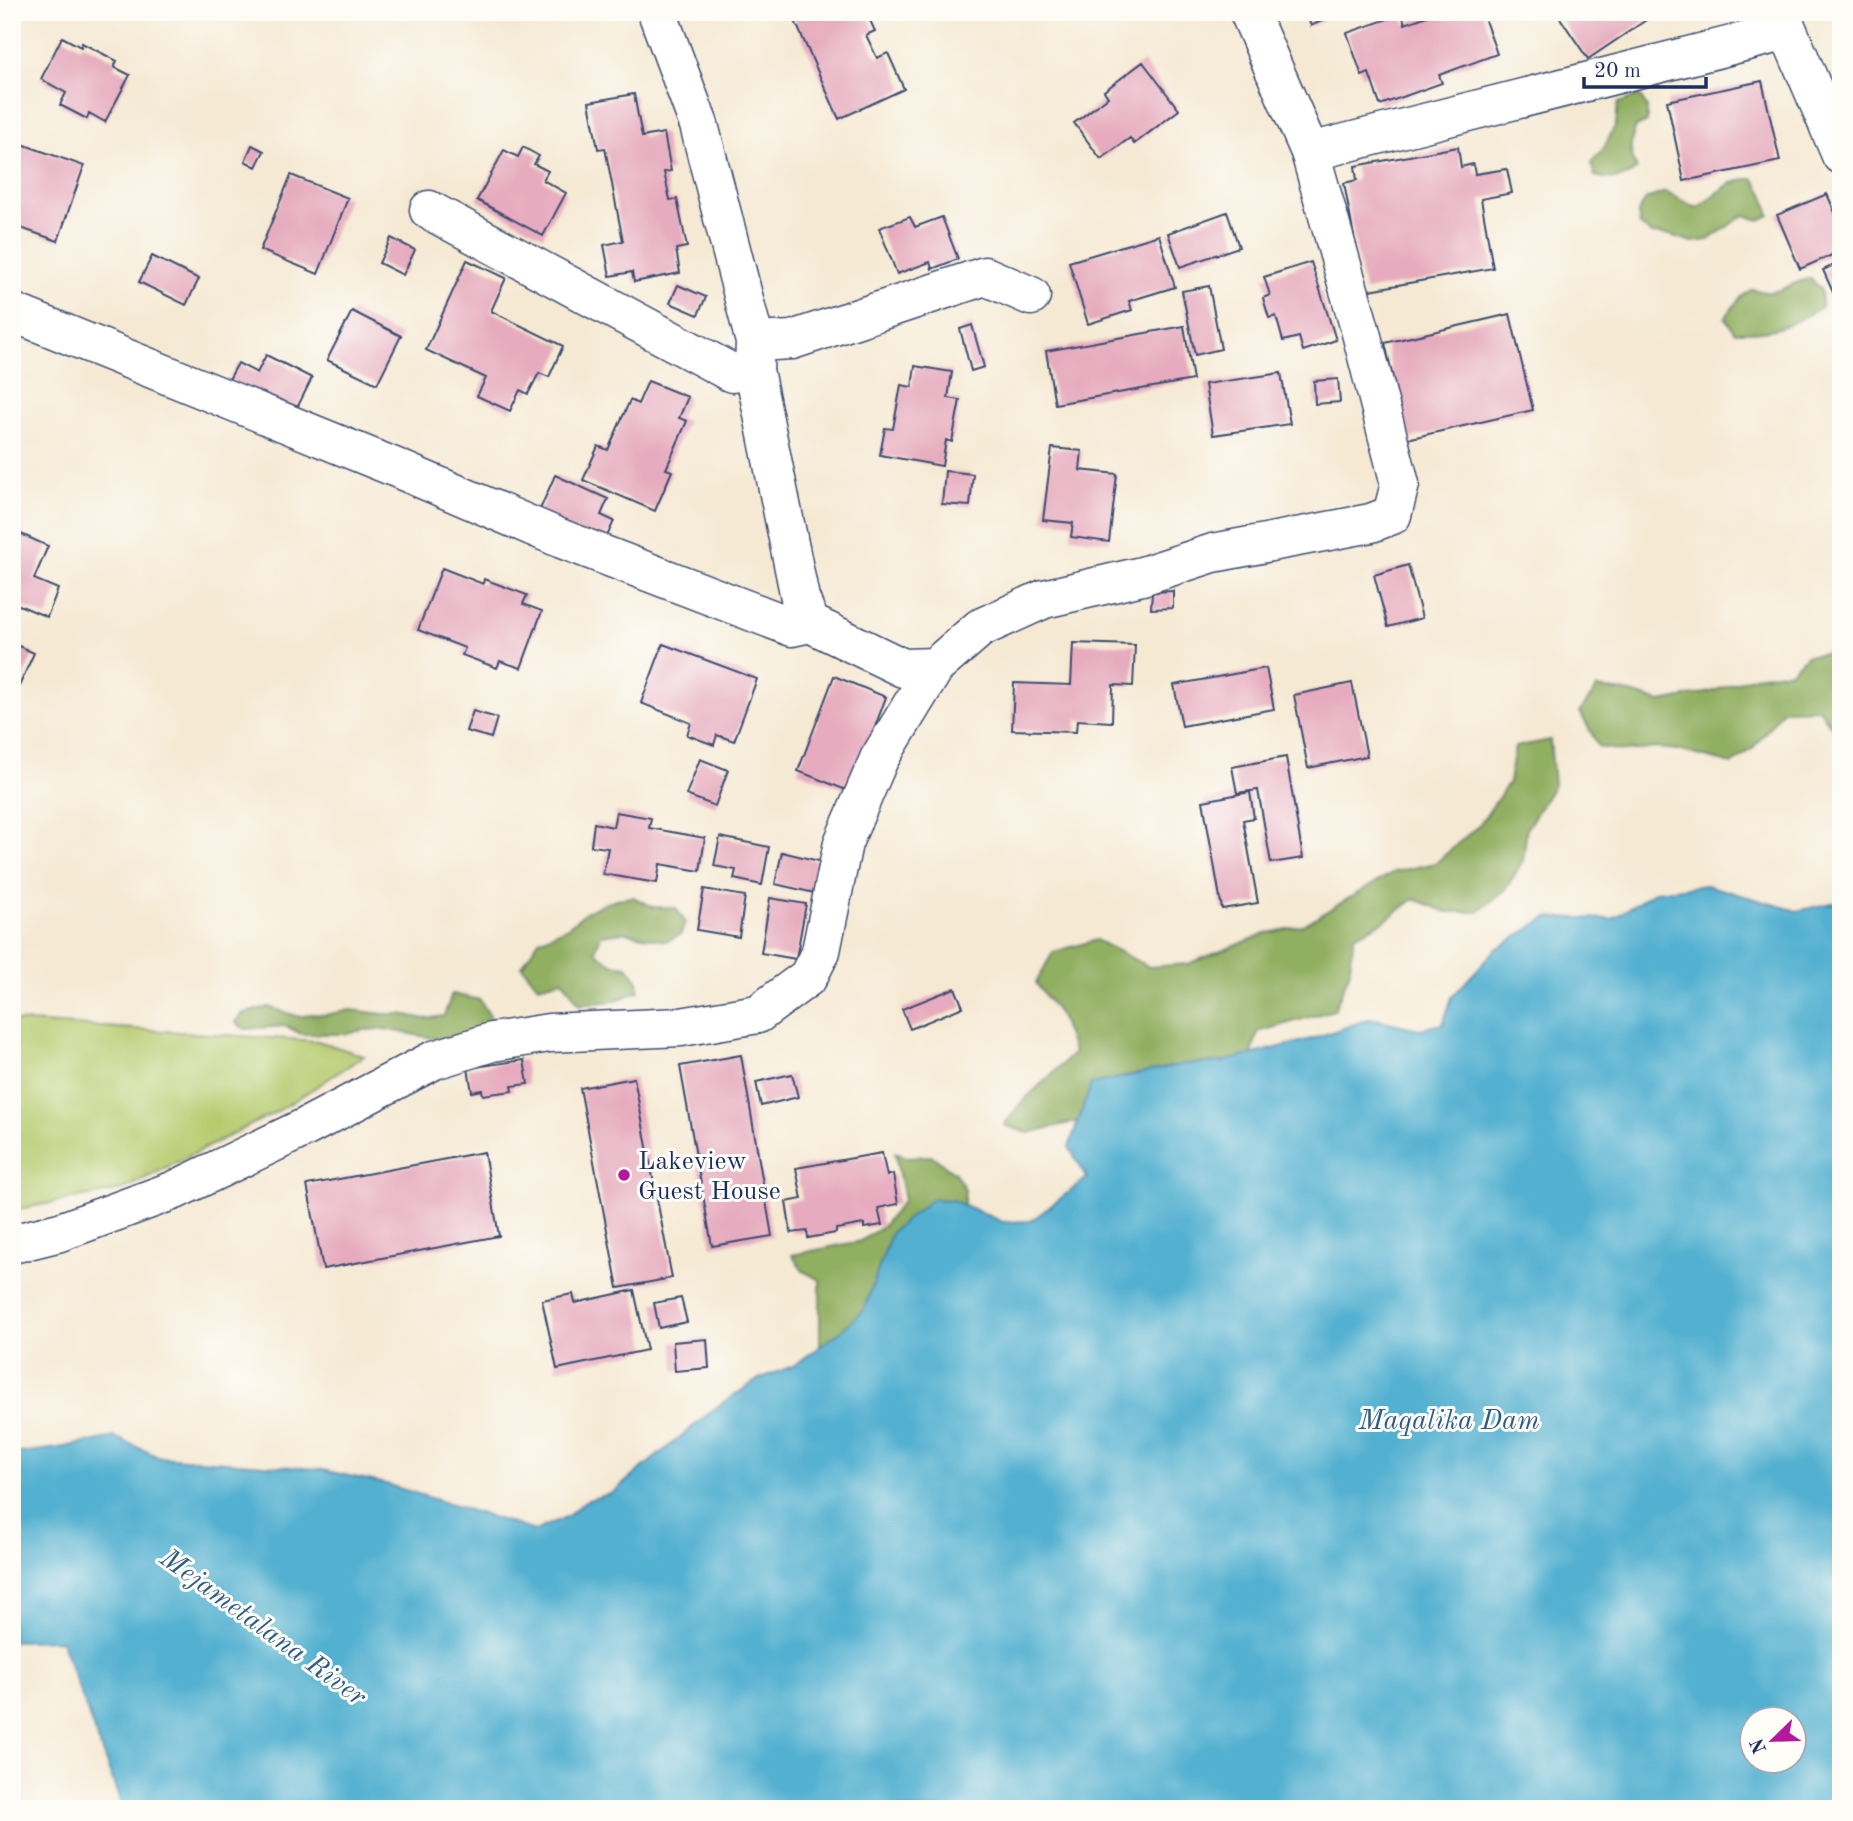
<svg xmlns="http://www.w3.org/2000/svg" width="1853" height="1821" viewBox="0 0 1853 1821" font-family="'Old Standard TT',serif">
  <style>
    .green { fill: #b7cb6e; stroke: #697d66; stroke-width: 2 }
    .forest { fill: #91af61; stroke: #566f60; stroke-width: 2 }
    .water { fill: #52b0d0; stroke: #367097; stroke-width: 2; fill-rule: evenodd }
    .building { fill: #e6abbe }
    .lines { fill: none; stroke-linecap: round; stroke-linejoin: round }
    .minor-casing { stroke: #3c4b70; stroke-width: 41 }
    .minor { stroke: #fff; stroke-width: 38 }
    .poi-dot { fill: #b5179e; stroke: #fdfcf7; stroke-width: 2.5 }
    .labels { text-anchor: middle; stroke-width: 6; stroke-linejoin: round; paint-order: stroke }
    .poi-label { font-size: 26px; fill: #1b2f5e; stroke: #fdfcf7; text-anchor: start }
    .water-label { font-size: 28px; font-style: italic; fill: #2e5c86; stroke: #fdfcf7 }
  </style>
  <rect width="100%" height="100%" fill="#fdfcf7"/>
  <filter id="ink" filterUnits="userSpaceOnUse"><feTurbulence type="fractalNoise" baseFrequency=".0143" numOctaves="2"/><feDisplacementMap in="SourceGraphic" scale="14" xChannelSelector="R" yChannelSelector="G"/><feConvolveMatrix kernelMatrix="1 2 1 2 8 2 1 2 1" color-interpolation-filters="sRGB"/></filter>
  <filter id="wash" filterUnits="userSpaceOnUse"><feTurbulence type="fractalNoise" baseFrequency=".00686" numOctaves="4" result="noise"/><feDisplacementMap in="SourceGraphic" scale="28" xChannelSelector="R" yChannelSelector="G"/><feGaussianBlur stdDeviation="1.57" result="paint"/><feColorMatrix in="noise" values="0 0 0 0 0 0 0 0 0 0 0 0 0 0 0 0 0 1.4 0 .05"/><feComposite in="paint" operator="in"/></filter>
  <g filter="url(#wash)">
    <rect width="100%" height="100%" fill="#f5e9d3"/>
    <path class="green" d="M12 1021 318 1041 364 1056 278 1111 122 1190 12 1210Z"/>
    <path class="forest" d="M1640 96 1647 107V122L1636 127C1629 144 1629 152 1637 169 1622 181 1613 180 1595 176L1591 163 1604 148 1616 124 1618 103Z
      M1748 179H1754L1764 195 1770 215 1760 220 1744 215 1708 240 1692 242 1670 235 1652 234 1640 226 1638 213 1646 199 1665 192 1697 208 1731 183Z
      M1811 279 1821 289 1822 307C1788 327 1775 333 1735 332L1725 318 1740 298 1752 289C1758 290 1765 293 1770 292 1786 291 1792 281 1811 279Z
      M1841 651V740L1819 709 1783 710 1753 748 1732 764 1677 750 1657 748 1625 751 1599 747 1580 712 1597 688 1631 693 1661 702 1711 692 1754 676 1791 671 1806 656Z
      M1550 740 1554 785 1527 828 1523 861 1505 890 1478 912H1447L1414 899 1383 922 1354 936 1349 974 1334 1010 1258 1032 1248 1067 1107 1114 1028 1133 1004 1125 1021 1103 1074 1053 1060 1016 1036 983 1053 952 1096 940 1149 967 1188 964 1265 934 1303 925 1394 872 1436 863 1481 823 1509 782 1515 747Z
      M633 897 653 907 676 908 685 922 681 934 666 941 624 932 601 935 595 951 612 964 627 966 638 981 639 991 614 1001 580 1005 563 980 538 986 522 966 539 940 568 927 586 912 601 905 616 899Z
      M452 994 480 1000 492 1020 490 1032 458 1043 385 1029 363 1030 345 1034H301L286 1026 245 1029 235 1022 242 1014 269 1007 300 1017 311 1014 325 1015 351 1010 383 1014H402L425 1019 444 1016Z
      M895 1153 906 1157 932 1156 955 1173 965 1189 964 1203 944 1218 894 1331 820 1348V1280L803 1271 792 1255 861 1241 883 1226 904 1200Z"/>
    <path class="water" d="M1706 885 1797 911 1841 901V1809H123L61 1640 12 1641V1454L59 1448 115 1437 159 1457 318 1469 386 1484 535 1531 568 1516 585 1501 612 1493 718 1406 759 1379 793 1366 840 1332 864 1309 892 1231 932 1199 952 1200 1003 1222 1031 1221 1087 1178 1069 1147 1091 1084 1184 1064 1222 1062 1315 1038 1371 1018 1419 1029 1443 1024 1452 997 1495 950 1548 917 1612 919 1656 891ZM1752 1720H1794V1762H1752Z"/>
    <g id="blocks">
      <path class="building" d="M791 12H866L875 31 866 35 877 58 888 53 904 89 839 119Z
        M1305 12H1341L1311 26Z
        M1438 12H1482L1497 54 1439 75 1442 83 1380 105 1369 73 1362 76 1347 33 1402 14 1405 24Z
        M1556 12H1658L1588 59Z
        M62 37 81 47 82 43 117 61 114 67 130 75 105 122 89 113 87 119 60 105 66 93 41 79Z
        M1143 62 1179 110 1134 144 1130 138 1101 159 1074 123 1108 97 1104 91Z
        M1762 81 1780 161 1684 181 1667 101Z
        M634 94 642 137 664 133 671 171 664 172 670 200 677 199 687 247 676 249 680 273 634 282 632 272 610 276 604 245 623 241 605 148 598 149 589 102Z
        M19 143 84 166 58 241 12 225V161Z
        M252 145 264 151 256 167 245 161Z
        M523 147 539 156 534 164 548 171 543 180 566 193 543 236 477 200 504 150 518 157Z
        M1458 147 1461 167 1473 164 1475 174 1507 169 1512 193 1481 199 1493 268 1364 291 1344 183 1357 180 1355 166Z
        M291 175 348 198 318 274 260 250Z
        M1827 194 1841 226V251L1800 269 1777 215Z
        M1227 212 1239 247 1180 267 1168 233Z
        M910 217 915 227 942 217 958 259 932 269 930 262 897 274 879 228Z
        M1159 235 1175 287 1129 301 1132 310 1088 324 1069 262Z
        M391 238 415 250 403 275 379 263Z
        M152 256 199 279 186 305 139 282Z
        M467 260 506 278 491 311 563 346 549 377 539 373 528 394 520 390 510 411 477 396 486 378 426 350Z
        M1311 262 1336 340 1303 351 1299 337 1283 341 1276 316 1269 318 1263 298 1270 295 1264 277Z
        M1841 262V310L1823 270Z
        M678 285 706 297 698 315 670 303Z
        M1209 286 1221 349 1195 355 1182 291Z
        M352 311 401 336 377 384 327 360Z
        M1510 314 1533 410 1407 439 1385 343Z
        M972 325 984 367 971 371 960 329Z
        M1184 326 1193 380 1055 404 1046 351Z
        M266 355 312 378 293 416 227 383 238 363 257 373Z
        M915 366 952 372 948 398 960 400 952 442 946 440 942 466 880 455 885 428 893 429 901 385 912 387Z
        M1281 373 1290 424 1213 435 1205 384Z
        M1338 379 1340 402 1315 404 1314 381Z
        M648 381 688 397 679 418 687 421 666 469 672 471 655 511 583 480 598 446 608 450 630 400 638 404Z
        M1052 448 1082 451 1080 470 1117 474 1109 542 1071 537 1073 523 1043 520Z
        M945 471 973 474 970 506 942 504Z
        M555 475 608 499 601 515 614 521 604 543 538 514Z
        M12 530 48 546 34 579 58 589 47 617 12 602Z
        M1408 565 1422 618 1388 627 1374 575Z
        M442 568 483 584 484 579 527 595 523 604 542 611 521 668 500 661 497 668 462 655 465 648 418 630Z
        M1173 591V608L1151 609 1152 592Z
        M12 643 34 653 12 702Z
        M1073 643 1135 645 1133 686 1113 685 1112 722 1077 720 1076 732 1012 730 1014 683 1071 685Z
        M663 644 757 679 734 741 717 735 714 745 687 735 691 723 641 703Z
        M1266 668 1274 709 1182 726 1174 685Z
        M834 676 886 697 851 792 798 771Z
        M1352 683 1367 756 1308 768 1294 695Z
        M473 711 497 718 491 738 466 731Z
        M1286 757 1303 858 1271 863 1258 790 1237 793 1232 767Z
        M700 759 728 770 715 806 686 795Z
        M1250 792 1254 818 1243 820 1258 903 1222 909 1203 801Z
        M616 812 651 818 649 828 705 838 700 871 660 864 657 883 603 874 608 848 591 846 594 823 613 827Z
        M720 837 769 847 762 885 734 879 736 870 714 866Z
        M782 852 827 863 819 894 775 884Z
        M704 889 745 896 739 937 697 930Z
        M770 898 806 904 796 959 761 953Z
        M955 988 963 1007 910 1029 902 1009Z
        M741 1055 772 1236 712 1246 680 1066Z
        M524 1060 528 1084 512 1086 513 1091 483 1095 482 1090 472 1092 468 1068Z
        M792 1074 798 1097 761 1106 756 1082Z
        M634 1078 672 1278 618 1288 580 1088Z
        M484 1152 499 1236 323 1269 307 1185Z
        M882 1153 887 1176 893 1174 898 1204 878 1208 882 1225 864 1228V1224L836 1229V1233L808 1238 807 1231 791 1233 786 1202 802 1199 796 1168Z
        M634 1290 647 1350 557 1369 542 1300 573 1294 575 1303Z
        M681 1298 687 1322 659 1328 654 1303Z
        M707 1339 709 1368 675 1371 673 1342Z"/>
    </g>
  </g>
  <g filter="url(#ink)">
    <use href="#blocks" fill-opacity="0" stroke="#3c4b70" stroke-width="2"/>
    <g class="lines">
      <defs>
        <path id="minor" d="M657 12 699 125 755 342 754 370 800 598 810 623 903 668 935 667 980 628 1044 599 1142 576 1213 553 1371 523 1392 515 1400 484 1360 329 1310 152
          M1249 12 1310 152 1787 31
          M1780 12 1841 155
          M429 210 732 373 754 370
          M12 312 394 467 562 539 792 627 810 623
          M755 342 792 340 985 276 1031 296
          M12 1244 60 1232 175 1190 306 1127 434 1060 492 1042 549 1033 681 1027 758 1014 808 977 821 951 843 843 879 759 935 667"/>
      </defs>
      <use href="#minor" class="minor-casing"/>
      <use href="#minor" class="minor"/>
    </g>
  </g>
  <circle class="poi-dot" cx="624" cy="1175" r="7"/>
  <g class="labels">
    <g class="poi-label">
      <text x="638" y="1169">Lakeview<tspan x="638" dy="30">Guest House</tspan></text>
    </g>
    <g class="water-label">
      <text x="1449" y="1429">Maqalika Dam</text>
      <text transform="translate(264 1626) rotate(36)" y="10">Mejametalana River</text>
    </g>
  </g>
  <rect width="1853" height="1821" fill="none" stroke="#fdfcf7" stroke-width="42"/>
  <g transform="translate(1773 1740) rotate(247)"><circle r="33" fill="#fdfcf7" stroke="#a3aaba" stroke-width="2"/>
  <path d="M0-5L12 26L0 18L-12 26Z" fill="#b5179e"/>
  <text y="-10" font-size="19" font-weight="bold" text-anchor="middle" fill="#1b2f5e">N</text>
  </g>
  <path d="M1584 77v10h122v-10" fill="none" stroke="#1b2f5e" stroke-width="3.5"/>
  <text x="1594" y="77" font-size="21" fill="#1b2f5e" stroke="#fdfcf7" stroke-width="5" paint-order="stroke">20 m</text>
</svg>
